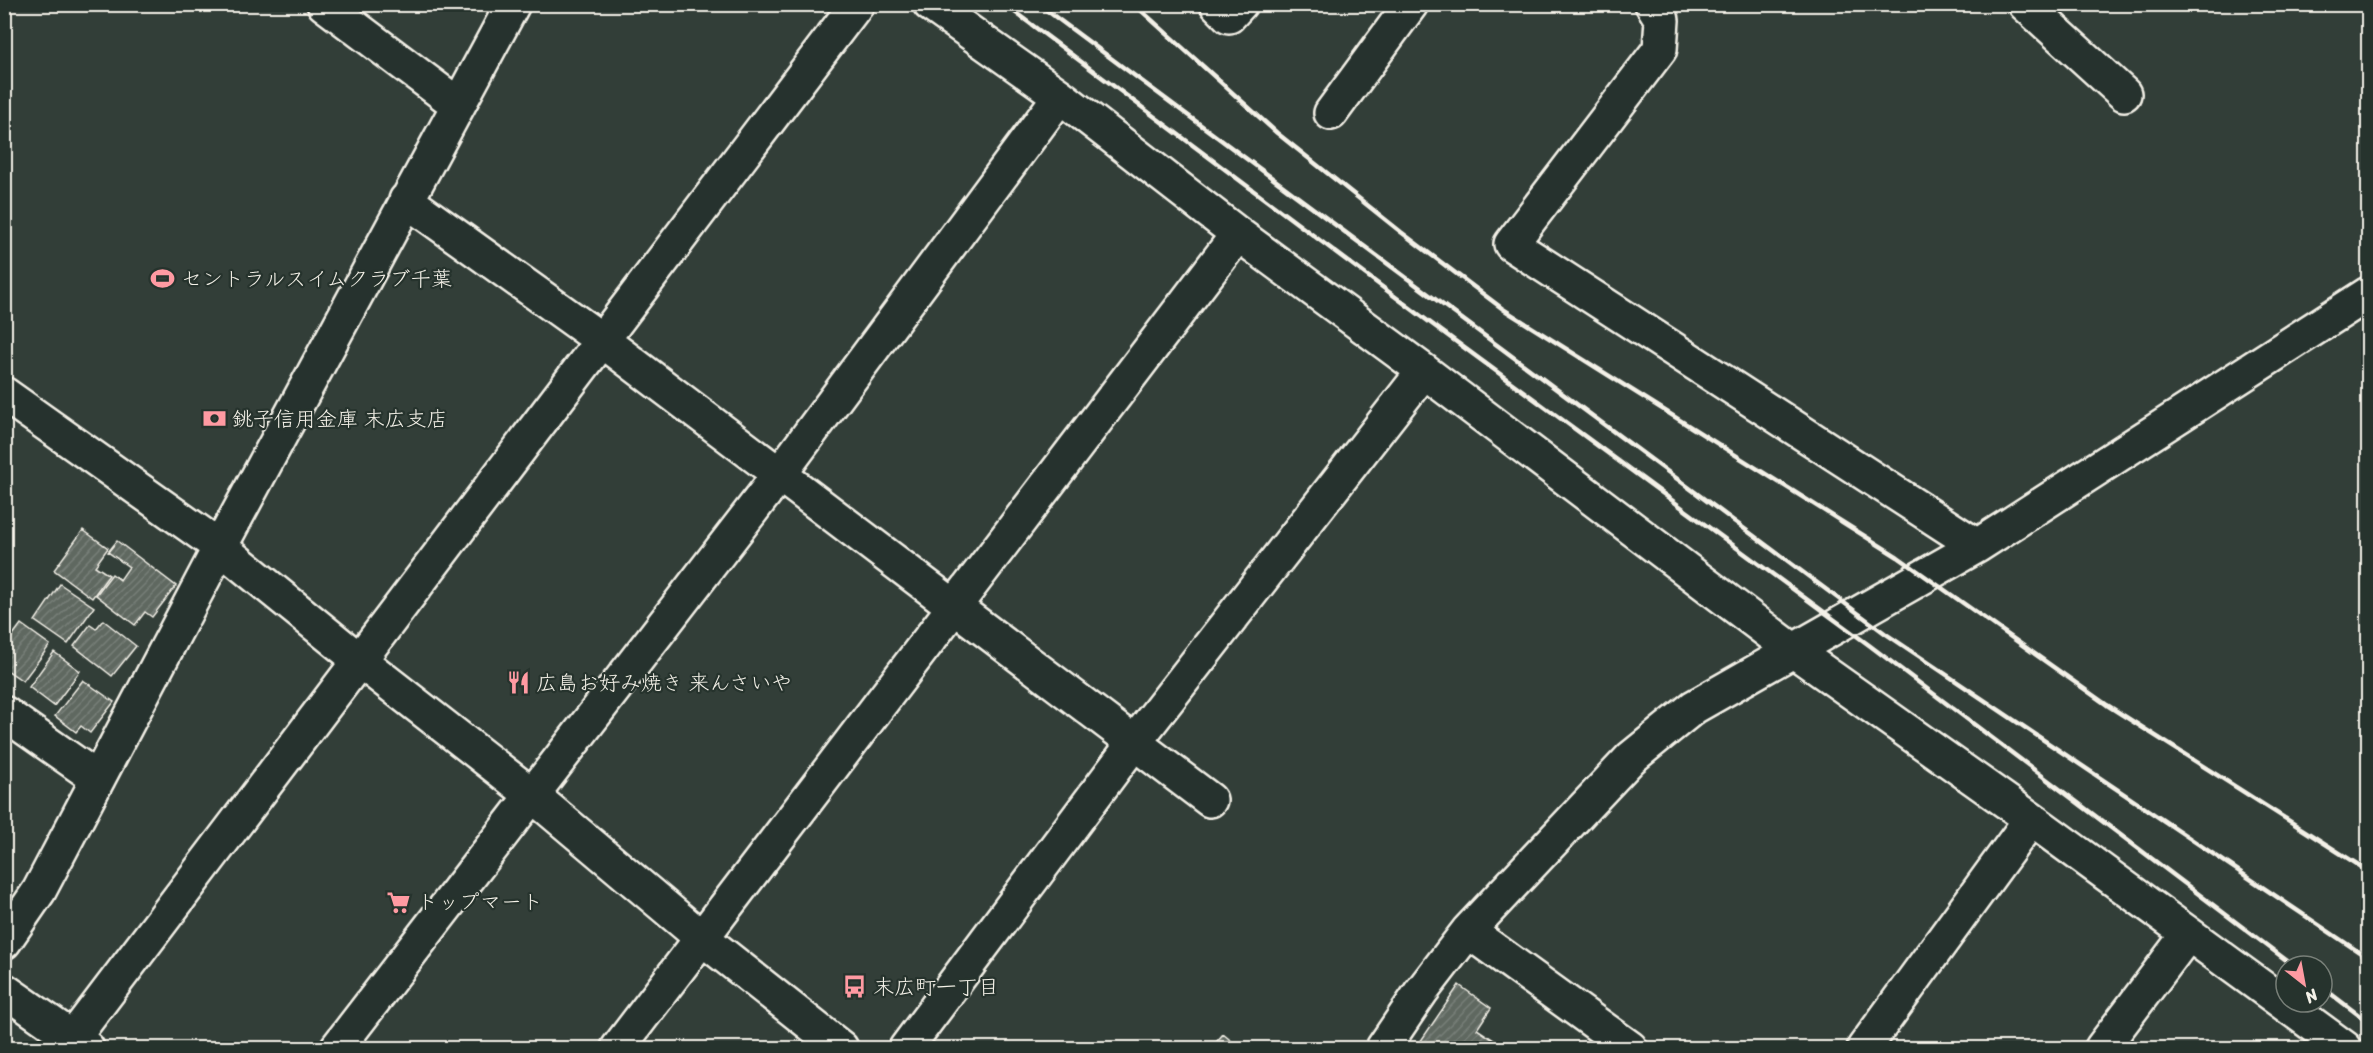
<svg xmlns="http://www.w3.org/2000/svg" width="2373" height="1053" viewBox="0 0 2373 1053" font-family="Sriracha,'Klee One',sans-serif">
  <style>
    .building { fill: url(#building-hatch); stroke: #f4f1e8; stroke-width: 1.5 }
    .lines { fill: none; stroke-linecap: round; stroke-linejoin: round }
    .minor-casing { stroke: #f4f1e8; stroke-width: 38 }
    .minor { stroke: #26332d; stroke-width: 33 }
    .rail { stroke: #f4f1e8; stroke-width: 4.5 }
    .labels { text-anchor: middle; stroke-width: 4.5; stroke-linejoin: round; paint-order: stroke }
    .poi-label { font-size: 21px; fill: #f4f1e8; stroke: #26332d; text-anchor: start }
  </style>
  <defs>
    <pattern id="building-hatch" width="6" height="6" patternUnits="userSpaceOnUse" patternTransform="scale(1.5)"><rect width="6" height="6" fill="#5f6861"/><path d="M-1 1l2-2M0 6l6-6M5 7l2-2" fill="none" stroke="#777e78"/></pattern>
  </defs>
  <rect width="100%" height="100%" fill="#323e38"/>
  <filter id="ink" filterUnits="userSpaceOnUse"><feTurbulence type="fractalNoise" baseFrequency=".0167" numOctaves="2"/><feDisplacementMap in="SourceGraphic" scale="12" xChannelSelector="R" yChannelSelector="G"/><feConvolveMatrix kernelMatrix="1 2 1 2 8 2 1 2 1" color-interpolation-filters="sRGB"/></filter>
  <g filter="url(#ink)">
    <path class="building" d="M83 530 108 548 95 566 109 575 92 598 54 570Z
      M117 541 176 586 152 617 145 612 135 625 96 595 112 574 120 580 129 567 108 552Z
      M60 584 94 607 68 644 35 621Z
      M103 620 136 646 112 676 74 646 90 625 96 629Z
      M21 624 50 645 23 681 4 668V647Z
      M54 652 80 671 54 706 29 687Z
      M83 680 114 702 90 733 81 726 76 732 55 716Z
      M1459 985 1491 1008 1477 1029 1506 1048H1416Z
      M1223 1034 1240 1048H1211Z"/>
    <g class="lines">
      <defs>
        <path id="minor" d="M324 4 457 104
          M930 4 1060 96 1238 234 1424 371 1794 651 2031 819 2345 1048
          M1217 4 1229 16 1240 4
          M1652 4 1662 20 1660 49 1511 244 1977 546
          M2025 4 2124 94
          M1331 113 1411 4
          M406 200 603 341 1210 800
          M4 394 220 547 359 660 532 795 702 938 841 1048
          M4 713 98 779
          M1468 931 1630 1048
          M4 942 39 891 220 547 513 4
          M4 990 87 1048
          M73 1038 857 4
          M337 1048 779 475 1060 96
          M618 1048 1238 234
          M906 1048 1130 748 1424 371
          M1383 1048 1421 992 1468 931 1631 758 1694 707 1977 546 2368 294
          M1864 1048 2031 819
          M2102 1048 2188 934"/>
      </defs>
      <use href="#minor" class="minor-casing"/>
      <use href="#minor" class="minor"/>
      <path class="rail" d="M1004 4 1417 313 1869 645 2294 966
        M1038 4 1886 634 2368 958
        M1134 4 1277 133 1401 232 1503 309 1898 557 2107 705 2368 871
        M2322 987 2368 1022"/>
    </g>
  </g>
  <defs>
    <symbol id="stadium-bare" viewBox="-9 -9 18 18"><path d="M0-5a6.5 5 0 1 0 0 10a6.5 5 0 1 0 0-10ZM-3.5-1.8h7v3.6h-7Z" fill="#ff9aa2" stroke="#26332d" stroke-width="2.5" paint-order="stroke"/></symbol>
    <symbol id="bank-bare" viewBox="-9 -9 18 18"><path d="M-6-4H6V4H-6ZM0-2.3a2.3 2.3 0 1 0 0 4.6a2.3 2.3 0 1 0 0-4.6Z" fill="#ff9aa2" stroke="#26332d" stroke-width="2.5" paint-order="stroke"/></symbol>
    <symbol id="restaurant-bare" viewBox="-9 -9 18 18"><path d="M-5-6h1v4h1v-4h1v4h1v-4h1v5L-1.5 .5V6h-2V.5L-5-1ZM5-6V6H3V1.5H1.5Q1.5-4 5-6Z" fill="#ff9aa2" stroke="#26332d" stroke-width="2.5" paint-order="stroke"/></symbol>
    <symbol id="supermarket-bare" viewBox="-9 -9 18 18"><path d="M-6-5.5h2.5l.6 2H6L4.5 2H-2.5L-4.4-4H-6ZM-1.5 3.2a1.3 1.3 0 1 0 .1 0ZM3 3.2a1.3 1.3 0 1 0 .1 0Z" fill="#ff9aa2" stroke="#26332d" stroke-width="2.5" paint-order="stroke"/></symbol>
    <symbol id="bus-bare" viewBox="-9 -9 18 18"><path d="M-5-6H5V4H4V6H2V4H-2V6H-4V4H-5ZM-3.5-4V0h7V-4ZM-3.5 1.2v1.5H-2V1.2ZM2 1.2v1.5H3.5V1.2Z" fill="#ff9aa2" stroke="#26332d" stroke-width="2.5" paint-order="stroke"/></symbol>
  </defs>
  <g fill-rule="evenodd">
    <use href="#stadium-bare" x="146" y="262" width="33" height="33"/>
    <use href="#bank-bare" x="198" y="402" width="33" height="33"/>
    <use href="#restaurant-bare" x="502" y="666" width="33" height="33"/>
    <use href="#supermarket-bare" x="382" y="886" width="33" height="33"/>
    <use href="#bus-bare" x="838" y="970" width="33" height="33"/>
  </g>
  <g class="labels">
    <g class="poi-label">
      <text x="181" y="286">セントラルスイムクラブ千葉</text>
      <text x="232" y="426">銚子信用金庫 末広支店</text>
      <text x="536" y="690">広島お好み焼き 来んさいや</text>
      <text x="417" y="909">トップマート</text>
      <text x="873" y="994">末広町一丁目</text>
    </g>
  </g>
  <rect width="2373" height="1053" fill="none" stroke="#26332d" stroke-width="24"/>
  <rect x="12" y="12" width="2349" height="1029" fill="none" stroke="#f4f1e8" stroke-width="2" filter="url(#ink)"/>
  <g transform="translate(2304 984) rotate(149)"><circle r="28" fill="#26332d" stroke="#787f78" stroke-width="1.5"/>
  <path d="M0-4.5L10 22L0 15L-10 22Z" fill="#ff9aa2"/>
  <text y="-9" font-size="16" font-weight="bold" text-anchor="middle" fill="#f4f1e8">N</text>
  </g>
</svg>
